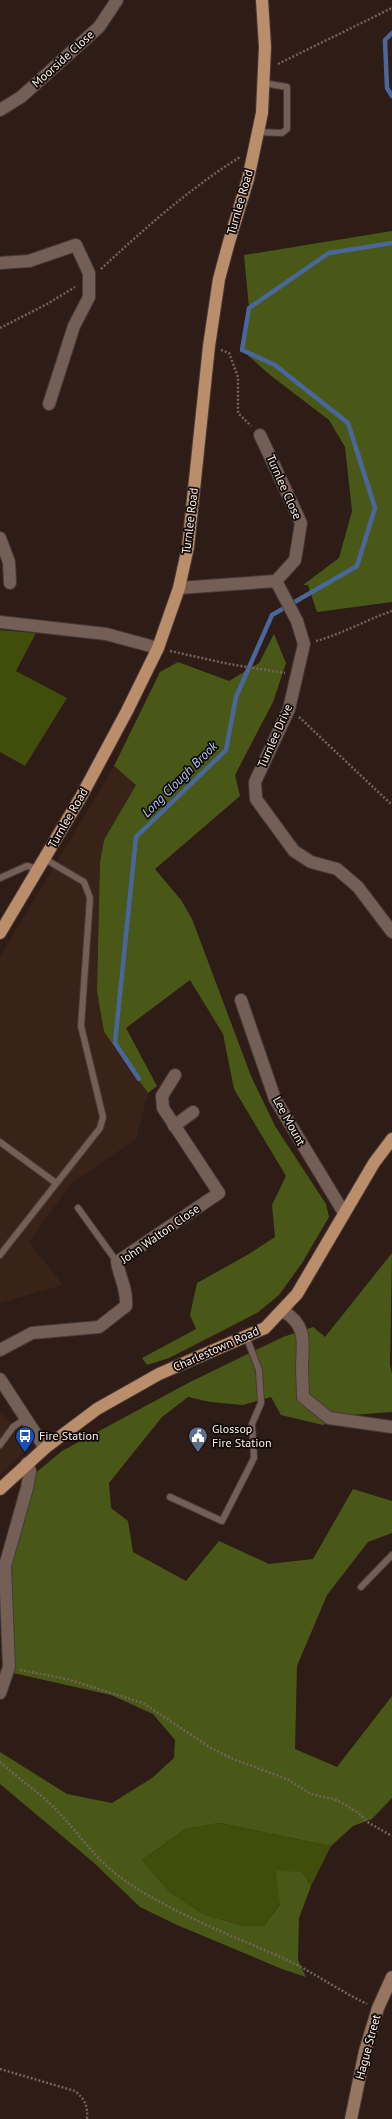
<svg xmlns="http://www.w3.org/2000/svg" width="392" height="2119" viewBox="0 0 392 2119" font-family="'PT Sans',sans-serif">
  <style>
    .built { fill: #392218 }
    .green { fill: #404d0b }
    .forest { fill: #4a5817 }
    .lines { fill: none; stroke-linecap: round; stroke-linejoin: round }
    .stream { stroke: #49679b; stroke-width: 4.5 }
    .lane-casing { stroke: #483936; stroke-width: 8 }
    .street-casing { stroke: #483936; stroke-width: 14 }
    .secondary-casing { stroke: #483936; stroke-width: 14 }
    .primary-casing { stroke: #483936; stroke-width: 14 }
    .path { stroke: #73625d; stroke-width: 2.5; stroke-dasharray: 2 2; stroke-linecap: butt }
    .lane { stroke: #745f57; stroke-width: 6 }
    .street { stroke: #745f57; stroke-width: 12 }
    .secondary { stroke: #977661; stroke-width: 12 }
    .primary { stroke: #ba8d6b; stroke-width: 12 }
    .labels { text-anchor: middle; stroke-width: 3.5; stroke-linejoin: round; paint-order: stroke }
    .street-label { font-size: 12px; fill: #fcefea; stroke: #100906 }
    .poi-label { font-size: 12px; fill: #fcefea; stroke: #100906; text-anchor: start }
    .water-label { font-size: 13px; font-style: italic; fill: #adc8f7; stroke: #100906 }
  </style>
  <rect width="100%" height="100%" fill="#2e1c16"/>
  <path class="built" d="M114 766 136 785 104 840 100 862 97 991 104 1032 148 1093 136 1139 71 1184 29 1242 63 1285 0 1303V956Z
    M0 1412 22 1434 26 1450 0 1475Z"/>
  <path class="green" d="M0 630 36 633 16 671 67 698 25 766 0 752Z
    M219 1823 331 1846 311 1886 302 1872 264 1926H243L203 1914 170 1892 142 1860 185 1829Z"/>
  <path class="forest" d="M392 231V602L317 612 308 585H303L339 558 352 511 345 447 329 420 270 375 242 350 249 308 244 255Z
    M274 634 286 663 273 702 235 775 240 796 155 869 181 900 192 919 251 1076 275 1126 326 1204 329 1217 302 1263 279 1295 257 1313 169 1358 147 1365 142 1358 196 1329 190 1315 197 1283 249 1254 275 1237 272 1205 286 1176 234 1089 223 1034 190 980 126 1028 157 1086 148 1093 104 1032 97 991 100 862 104 840 136 785 114 766 160 672 178 662 229 681 259 663Z
    M392 1253 390 1365 392 1374V1412L352 1415 323 1425 281 1415 271 1397 243 1405 210 1402 188 1397 162 1417 109 1483 111 1508 128 1521 133 1552 186 1581 219 1541 269 1564 313 1559 353 1489 392 1501V1533L368 1542 327 1595 297 1666 295 1749 337 1767 392 1696V1798L372 1819 353 1826 331 1846 219 1823 185 1829 142 1860 170 1892 203 1914 243 1926H264L280 1904 276 1871 302 1872 311 1886 299 1918 298 1960 306 1977 282 1969 177 1925 140 1907 93 1862 0 1784V1752L67 1794 112 1803 152 1778 174 1758 175 1740 153 1714 111 1695 13 1673 9 1645 11 1560 33 1475 62 1451 190 1382 283 1337 313 1327 325 1337Z"/>
  <g class="lines">
    <path class="stream" d="M392 33 385 40 387 88 392 96
      M139 1079 115 1043 136 837 226 750 236 697 272 615 357 566 375 508 348 423 275 365 242 350 249 308 329 253 392 243"/>
    <defs>
      <path id="lane" d="M258 132 282 133 287 129V87L263 83
        M0 878 27 866 39 869
        M0 1142 56 1183
        M78 1208 117 1262
        M0 1255 100 1128 103 1117 81 1026 90 898 84 882 45 859
        M0 1445 13 1427 25 1419
        M170 1497 222 1521 254 1458 252 1424 261 1403 259 1370 246 1336
        M361 1587 392 1555"/>
      <path id="street" d="M0 110 21 97 99 27 117 0
        M0 263 29 261 76 245 89 273V297L74 326 49 404
        M260 435 301 523 295 560 276 581
        M0 538 9 562 10 583
        M179 588 276 581 297 621 304 644 289 709 255 782 256 799 294 851 311 862 337 869 358 887 392 932
        M0 622 106 634 158 648
        M241 1000 275 1099 344 1213
        M174 1126 193 1112
        M283 1311C307 1325 303 1342 302 1365 302 1376 303 1387 303 1397L329 1418 392 1427
        M0 1350 32 1333 99 1327 126 1306C127 1287 120 1280 117 1262L219 1193 163 1108 162 1096 175 1075
        M0 1379 45 1448
        M0 1693 9 1667 5 1566 27 1488 30 1471 27 1463"/>
      <path id="secondary" d="M351 2119 365 2051 378 2008 392 1977"/>
      <path id="primary" d="M0 933 82 795 127 711 158 648 179 588 188 547 209 346 219 279 229 242 248 179 262 113 265 47 262 0
        M0 1489 45 1448 97 1409 159 1374 265 1328 297 1294 374 1163 392 1139"/>
    </defs>
    <use href="#lane" class="lane-casing"/>
    <use href="#street" class="street-casing"/>
    <use href="#secondary" class="secondary-casing"/>
    <use href="#primary" class="primary-casing"/>
    <path class="path" d="M278 64 392 8
      M101 269C145 228 189 189 240 157
      M0 328 47 304 75 287
      M221 350 229 353 238 377V413L251 426
      M316 641C342 634 366 620 392 611
      M170 651 229 664 285 673
      M299 717 392 805
      M20 1670 67 1679 143 1703 211 1748 233 1759 287 1779 311 1794 337 1800 357 1812 369 1823 392 1836
      M0 1762C15 1776 32 1787 47 1801 73 1824 91 1856 120 1877 170 1913 229 1934 285 1959 313 1972 338 1990 367 2004
      M0 2069 75 2091C85 2099 88 2106 87 2119"/>
    <use href="#lane" class="lane"/>
    <use href="#street" class="street"/>
    <use href="#secondary" class="secondary"/>
    <use href="#primary" class="primary"/>
  </g>
  <defs>
    <symbol id="bus-pin" viewBox="-11 -11 22 30"><path d="M0 17L-7.5 6A9.5 9.5 0 1 1 7.5 6Z" fill="#1a4fb4" stroke="#100906"/><path d="M-5-6H5V4H4V6H2V4H-2V6H-4V4H-5ZM-3.5-4V0h7V-4ZM-3.5 1.2v1.5H-2V1.2ZM2 1.2v1.5H3.5V1.2Z" fill="#fff"/></symbol>
    <symbol id="civic-pin" viewBox="-11 -11 22 30"><path d="M0 17L-7.5 6A9.5 9.5 0 1 1 7.5 6Z" fill="#5c6f8a" stroke="#100906"/><path d="M-.6-6.5H3V-4.5H.6V-3L4-1V1h2V6H-6V1h2V-1L-.6-3ZM-1.2 2.5V6h2.4V2.5Z" fill="#fff"/></symbol>
  </defs>
  <g fill-rule="evenodd">
    <use href="#bus-pin" x="14" y="1425" width="22" height="30"/>
    <use href="#civic-pin" x="187" y="1425" width="22" height="30"/>
  </g>
  <g class="labels">
    <g class="street-label">
      <text transform="translate(63 59) rotate(-42)" y="4">Moorside Close</text>
      <text transform="translate(240 202) rotate(-74)" y="4">Turnlee Road</text>
      <text transform="translate(284 487) rotate(66)" y="4">Turnlee Close</text>
      <text transform="translate(190 521) rotate(-83)" y="4">Turnlee Road</text>
      <text transform="translate(275 736) rotate(-66)" y="4">Turnlee Drive</text>
      <text transform="translate(68 818) rotate(-60)" y="4">Turnlee Road</text>
      <text transform="translate(289 1121) rotate(61)" y="4">Lee Mount</text>
      <text transform="translate(160 1234) rotate(-35)" y="4">John Walton Close</text>
      <text transform="translate(216 1349) rotate(-24)" y="4">Charlestown Road</text>
      <text transform="translate(368 2047) rotate(-75)" y="4">Hague Street</text>
    </g>
    <g class="poi-label">
      <text x="212" y="1433">Glossop<tspan x="212" dy="14">Fire Station</tspan></text>
      <text x="39" y="1440">Fire Station</text>
    </g>
    <g class="water-label">
      <text transform="translate(179 779) rotate(-45)" y="5">Long Clough Brook</text>
    </g>
  </g>
</svg>
